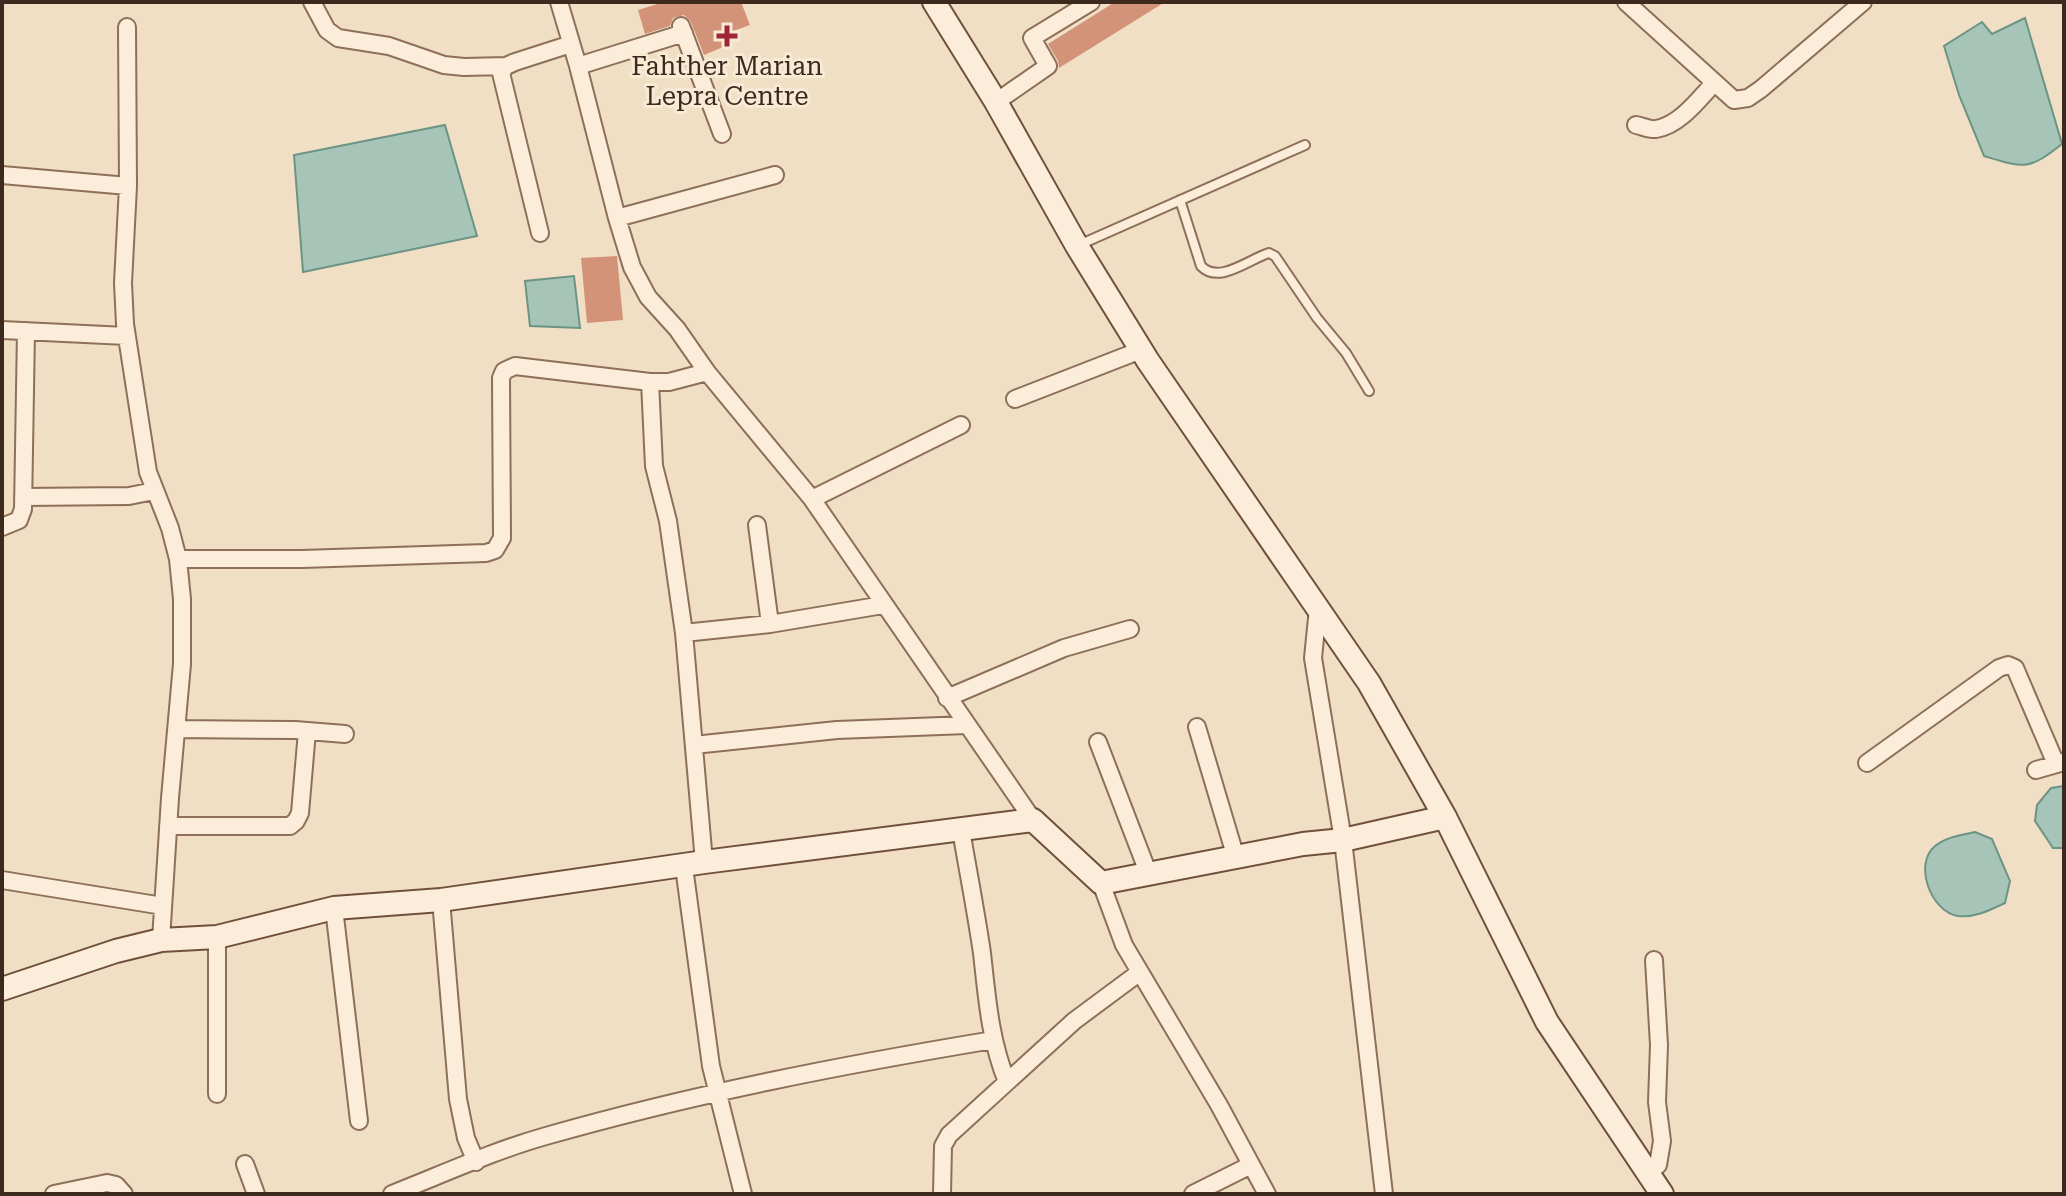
<svg xmlns="http://www.w3.org/2000/svg" width="2066" height="1196" viewBox="0 0 2066 1196" font-family="'Roboto Serif',serif">
  <style>
    .water { fill: #a7c4b8; stroke: #6c9485; stroke-width: 2 }
    .building { fill: #d29378 }
    .lines { fill: none; stroke-linecap: round; stroke-linejoin: round }
    .lane-casing { stroke: #8e6f59; stroke-width: 12 }
    .street-casing { stroke: #8e6f59; stroke-width: 20 }
    .secondary-casing { stroke: #70503c; stroke-width: 26 }
    .lane { stroke: #fbedd9; stroke-width: 8 }
    .street { stroke: #fbedd9; stroke-width: 16 }
    .secondary { stroke: #fbedd9; stroke-width: 22 }
    .poi-dot { fill: #a12534; stroke: #f8ead5; stroke-width: 3 }
    .labels { text-anchor: middle; stroke-width: 6; stroke-linejoin: round; paint-order: stroke }
    .poi-label { font-size: 26px; fill: #3d291e; stroke: #f8ead5 }
  </style>
  <rect width="100%" height="100%" fill="#f1dfc5"/>
  <path class="water" d="M2025 18 2062 144C2028 171 2024 168 1984 156L1959 95 1944 46 1982 22 1992 34Z
    M445 125 477 236 303 272 294 155Z
    M574 276 580 328 530 326 525 281Z
    M2064 786V848H2053L2035 821 2037 805 2051 788Z
    M1975 832 1992 839 2010 881 2005 903C1990 910 1975 918 1958 916 1931 912 1913 864 1935 846 1946 837 1961 835 1975 832Z"/>
  <path class="building" d="M664 2H741L750 25 725 34 728 45 704 55 691 22 684 15 673 18 670 26 645 34 638 10Z
    M1115 2H1165L1059 68 1058 61 1048 44Z
    M617 256 623 320 587 323 581 258Z"/>
  <g class="lines">
    <defs>
      <path id="lane" d="M1180 200 1201 266C1219 285 1249 259 1269 253L1275 256 1317 318 1346 353 1369 391
        M1079 245 1305 145"/>
      <path id="street" d="M312 2 327 30 338 38 389 46 444 65 464 67 506 66
        M559 2 578 66 617 218 632 267 648 297 677 329 707 372 812 499 1033 820
        M1626 2 1734 100 1748 98 1761 89 1863 2
        M681 26 722 134
        M127 27 128 186 123 283 125 324 148 472 170 528 178 559 182 599V664L170 798 161 940
        M578 66 684 33
        M996 102 1048 66 1032 38 1091 2
        M1636 125C1642 126 1650 130 1656 129 1680 125 1699 99 1714 83
        M2 175 128 186
        M617 218 775 175
        M540 233 501 73 506 66 515 62 571 44
        M2 330 126 336
        M650 382 654 466 668 521 684 633 704 862
        M1015 399 1141 350
        M23 497 129 496 154 491
        M812 499 961 425
        M757 525 770 624
        M2 527 19 520 23 509 26 331
        M178 559H302L486 553 495 550 502 538 501 378 504 371 515 366 650 382H669L707 372
        M1318 608 1313 658 1343 840 1384 1194
        M684 633 770 624 883 605
        M947 698 1064 648 1130 629
        M1197 727 1236 858
        M177 729 295 730 345 734
        M1098 742 1149 875
        M694 745 837 730 967 725
        M1867 763 1999 668 2008 665 2015 668 2056 764
        M2036 770 2064 762
        M168 826H290L296 821 300 813 307 731
        M961 830C968 871 976 912 982 953 987 998 990 1040 1007 1082
        M684 867 711 1066 743 1194
        M2 880 163 906
        M1101 883 1124 945 1219 1105 1267 1194
        M441 900 458 1099 466 1138 476 1162
        M334 908 359 1121
        M217 1094V937
        M245 1164 256 1194
        M1648 1173 1658 1165 1662 1141 1657 1102 1659 1045 1654 960
        M54 1194 107 1183 116 1185 124 1194
        M392 1194C443 1174 493 1151 546 1136 693 1094 842 1065 993 1040
        M942 1194 943 1146 949 1135 1074 1021 1140 972
        M1193 1194 1251 1165"/>
      <path id="secondary" d="M934 2 996 102 1077 246 1148 361 1369 683 1445 817 1547 1022 1662 1194
        M2 989 116 951 161 940 217 937 334 908 441 900 704 862 1033 820 1101 883 1303 844 1343 840 1445 817"/>
    </defs>
    <use href="#lane" class="lane-casing"/>
    <use href="#street" class="street-casing"/>
    <use href="#secondary" class="secondary-casing"/>
    <use href="#lane" class="lane"/>
    <use href="#street" class="street"/>
    <use href="#secondary" class="secondary"/>
  </g>
  <path class="poi-dot" d="M723 24h8v8h8v8h-8v8h-8v-8h-8v-8h8z"/>
  <g class="labels">
    <g class="poi-label">
      <text x="727" y="75">Fahther Marian<tspan x="727" dy="30">Lepra Centre</tspan></text>
    </g>
  </g>
  <rect width="2066" height="1196" fill="none" stroke="#3d291e" stroke-width="8"/>
</svg>
